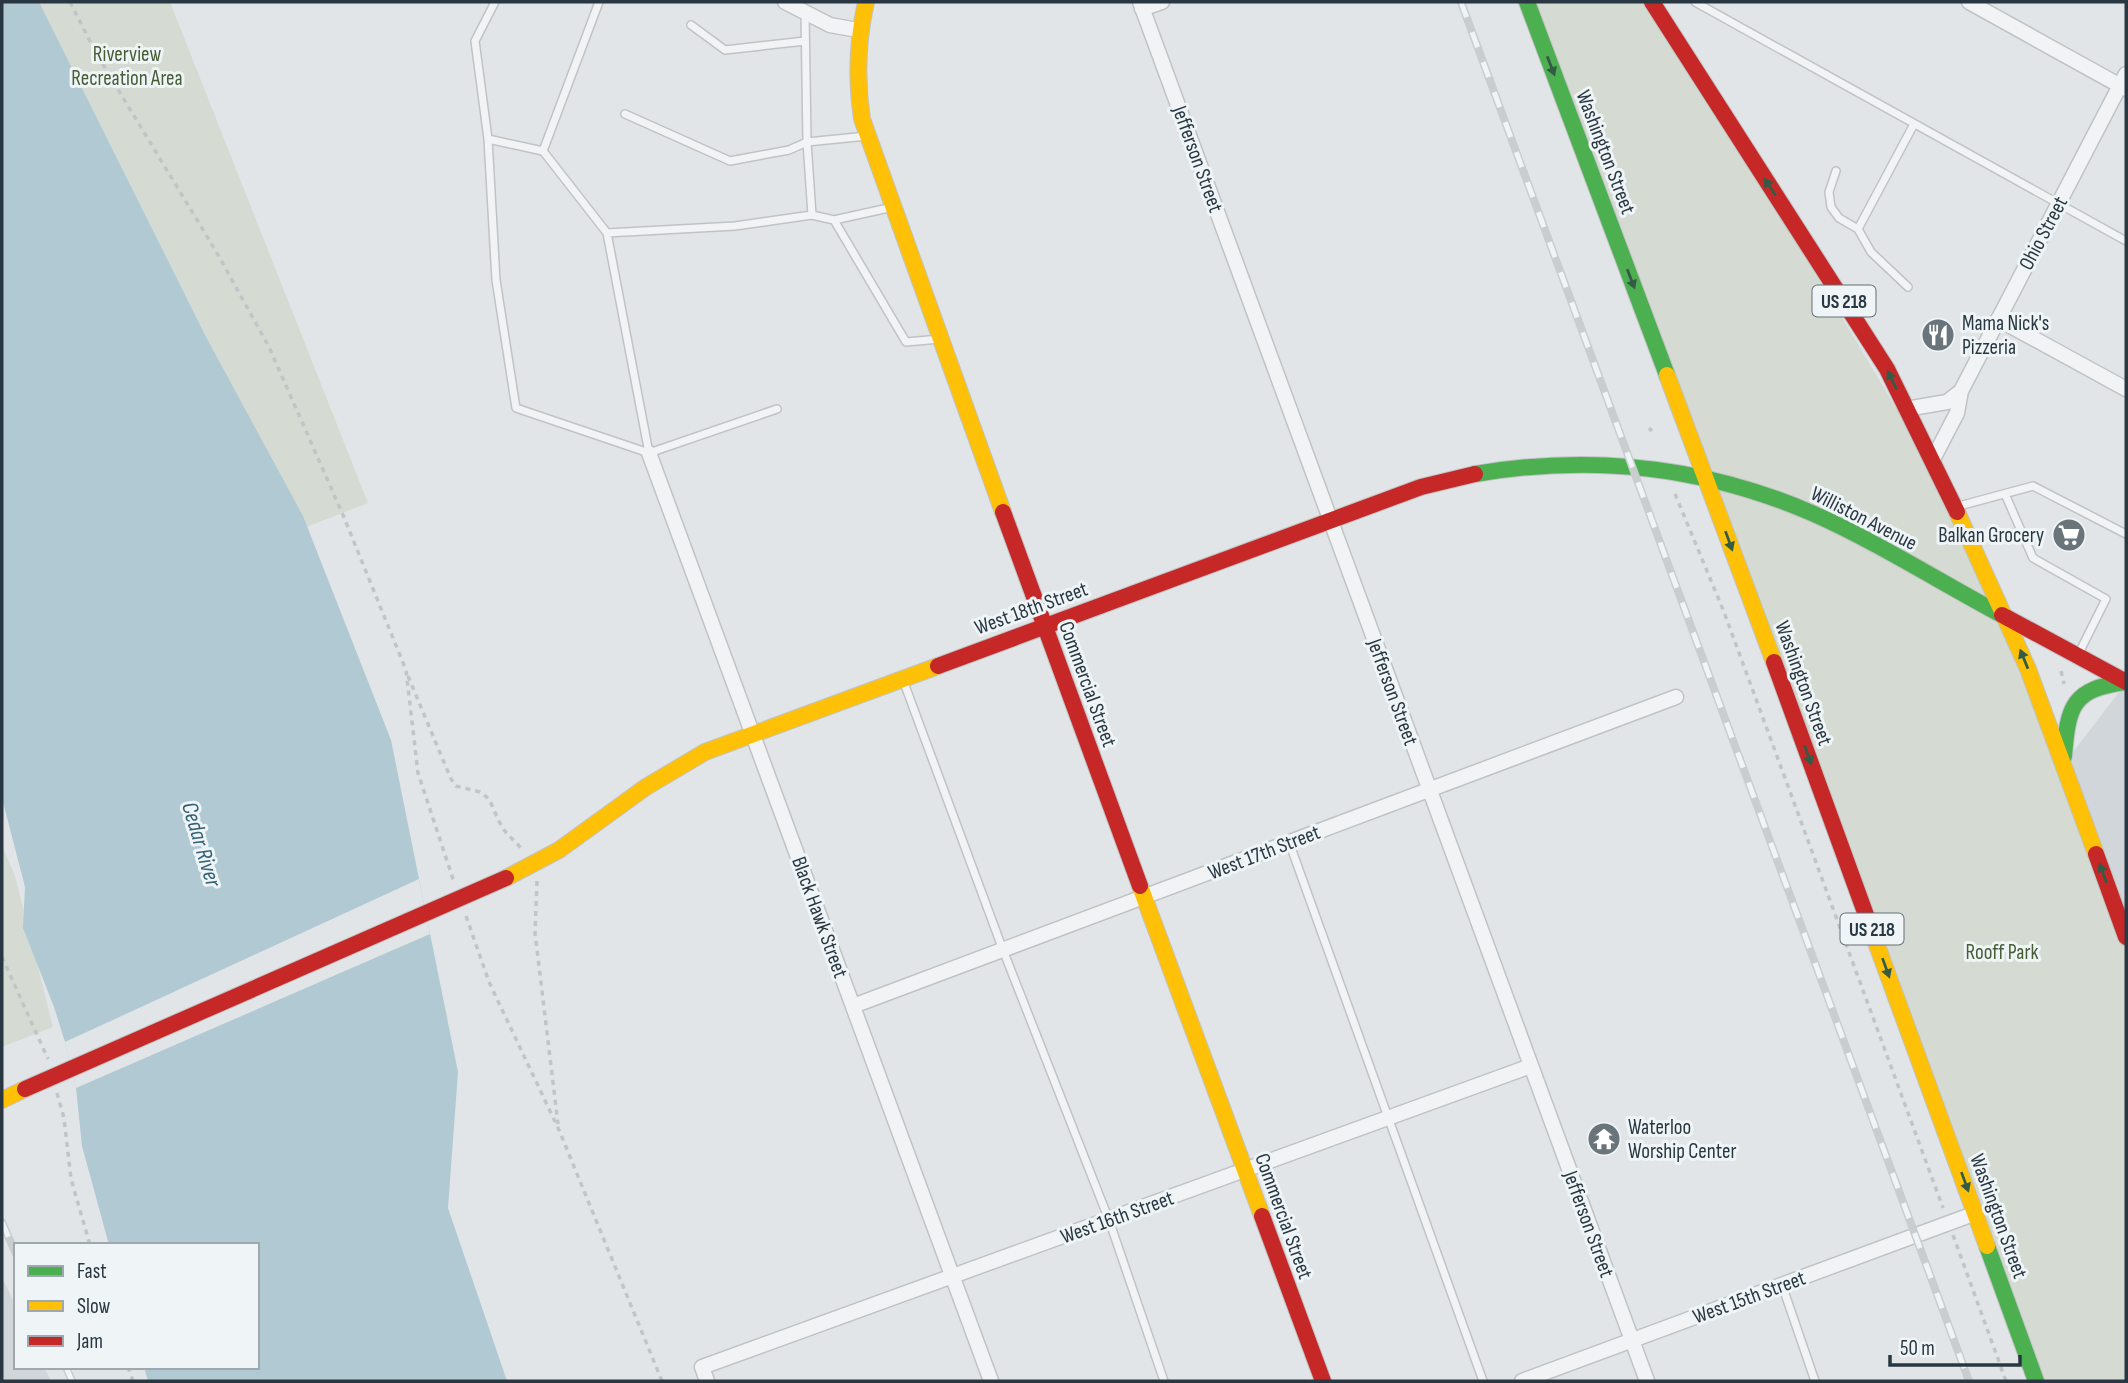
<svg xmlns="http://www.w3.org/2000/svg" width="2128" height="1383" viewBox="0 0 2128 1383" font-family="'Sofia Sans Condensed',sans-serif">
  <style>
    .built { fill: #d0d6da }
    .green { fill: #d5dbd2 }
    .water { fill: #b0c9d3 }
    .pier { fill: #e2e5e7 }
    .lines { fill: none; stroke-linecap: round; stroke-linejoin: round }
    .lane-casing { stroke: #c0c3c5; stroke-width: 10 }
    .street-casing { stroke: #c0c3c5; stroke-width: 17 }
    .fast-casing { stroke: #c0c3c5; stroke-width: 18 }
    .slow-casing { stroke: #c0c3c5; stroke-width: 18 }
    .jam-casing { stroke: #c0c3c5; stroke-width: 18 }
    .path { stroke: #c1c5c7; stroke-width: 3.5; stroke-dasharray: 5 5; stroke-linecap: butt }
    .lane { stroke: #f1f3f4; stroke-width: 7 }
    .street { stroke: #f1f3f4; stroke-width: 14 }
    .fast { stroke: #4caf50; stroke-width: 16 }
    .slow { stroke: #ffc107; stroke-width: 16 }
    .jam { stroke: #c62828; stroke-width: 16 }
    .rail-casing { stroke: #cacdcf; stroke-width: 8 }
    .rail { stroke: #eff4f7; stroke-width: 5; stroke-dasharray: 16; stroke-linecap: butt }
    .jam-bridge-casing { stroke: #c0c3c5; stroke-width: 18; stroke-linecap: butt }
    .jam-bridge { stroke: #c62828; stroke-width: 16 }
    .oneway { fill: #335b46 }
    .labels { text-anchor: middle; stroke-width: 6; stroke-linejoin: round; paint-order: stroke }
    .shield { fill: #eff4f7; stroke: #647078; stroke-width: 2 }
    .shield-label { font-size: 19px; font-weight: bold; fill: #283741 }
    .park-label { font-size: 21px; fill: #465d35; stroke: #eff4f7 }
    .street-label { font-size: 21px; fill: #283741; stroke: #eff4f7 }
    .poi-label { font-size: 21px; fill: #283741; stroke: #eff4f7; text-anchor: start }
    .water-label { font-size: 23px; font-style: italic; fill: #326075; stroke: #eff4f7 }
  </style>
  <rect width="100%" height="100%" fill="#e2e5e7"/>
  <path class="built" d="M2126 683V937L2063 765Z
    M2 1277 16 1307V1367H44L51 1381H2Z"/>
  <path class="green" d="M24 2H170L368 503 286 535Z
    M1524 2H1654L1955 507 2126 941V1381H2031Z
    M2 845 15 876 53 1027 2 1047Z"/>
  <path class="water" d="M2 2H39L205 335 303 516 391 740 458 1072 448 1208 507 1381H148L144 1367H257V1245H109L82 1146 76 1088 65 1042 54 1007 23 928 25 887 2 798Z"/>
  <path class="pier" d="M419 879 430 934 76 1088 65 1042Z"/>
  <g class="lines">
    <defs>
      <path id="lane" d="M495 2 475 41 488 139 496 280 516 408 649 453
        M599 2 543 151 607 233
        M1695 2 2126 241
        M805 12 807 142 867 136
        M691 25 725 50 805 41
        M625 114 730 161 789 150 807 142 812 215
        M488 139 543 151
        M1836 171 1829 192 1831 207 1839 218 1858 229 1871 252 1908 287
        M893 207 834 220 906 342 940 339
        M1858 229 1914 124
        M777 409 649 453 607 233 735 226 812 215 834 220
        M2005 494 2033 558 2106 599 2078 655
        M1959 506 2033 486 2126 534
        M903 680 1003 950 1109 1220 1164 1381
        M1289 842 1483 1381
        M1782 1285 1815 1381"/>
      <path id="street" d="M785 2 830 25 858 30
        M1140 2 1647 1381
        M1969 2 2126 89
        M1142 9 1162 2
        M1998 319 2126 389
        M1906 409 1947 402 1961 391
        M649 453 991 1381
        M1932 461 1957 413 1961 391 2126 74
        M853 1006 1676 697
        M707 1381 702 1367 1531 1066
        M1522 1381 1976 1213"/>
      <path id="fast" d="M1527 2 1667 375
        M1475 474C1593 454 1704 466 1814 514 1879 543 1940 582 2002 615
        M2064 756C2068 706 2072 689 2126 682
        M1987 1246 2036 1381"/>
      <path id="slow" d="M866 2C857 42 856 79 862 119L1003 512
        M1667 375 1774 662
        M1957 512 2028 669 2096 854
        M506 878 559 850 646 787 705 752 938 666
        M1140 886 1262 1216
        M1874 937 1987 1246
        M2 1100 25 1089"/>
      <path id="jam" d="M1652 2 1887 369 1957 512
        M1003 512 1140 886
        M2002 615 2126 682
        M1774 662 1874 937
        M938 666 1421 487 1475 474
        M2096 854 2126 937
        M1262 1216 1323 1381"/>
    </defs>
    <use href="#lane" class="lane-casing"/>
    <use href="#street" class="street-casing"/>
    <use href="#fast" class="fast-casing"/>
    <use href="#slow" class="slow-casing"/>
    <use href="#jam" class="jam-casing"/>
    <path class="path" d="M70 2 96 53 217 253 269 347 343 515 406 670 418 773 454 882
      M1649 428 1652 431
      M1675 494 1724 612 1943 1208
      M2061 671 2064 684
      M408 676 451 779 456 786 480 792 489 799 502 828 522 849
      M537 881 535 933 558 1124
      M466 916 489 982 559 1130 662 1381
      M2 957 48 1059
      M57 1093 64 1118 71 1179 90 1245
      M1953 1235 2006 1381
      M128 1367 133 1381"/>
    <use href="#lane" class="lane"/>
    <use href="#street" class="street"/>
    <use href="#fast" class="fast"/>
    <use href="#slow" class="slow"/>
    <use href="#jam" class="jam"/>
    <defs>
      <path id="rail" d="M1461 2 1969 1381
        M2 1222 16 1254
        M66 1367 72 1381"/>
    </defs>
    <use href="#rail" class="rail-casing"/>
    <use href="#rail" class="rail"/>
    <defs>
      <path id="jam-bridge" d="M25 1089 506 878"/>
    </defs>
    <use href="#jam-bridge" class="jam-bridge-casing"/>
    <use href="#jam-bridge" class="jam-bridge"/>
  </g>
  <defs><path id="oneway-solid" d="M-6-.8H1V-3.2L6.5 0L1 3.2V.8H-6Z" transform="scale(1.75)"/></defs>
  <g class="oneway">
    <use href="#oneway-solid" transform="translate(1551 66) rotate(69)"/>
    <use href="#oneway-solid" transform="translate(1770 187) rotate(-123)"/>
    <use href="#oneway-solid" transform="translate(1631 279) rotate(69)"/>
    <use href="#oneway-solid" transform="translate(1892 380) rotate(-116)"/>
    <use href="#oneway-solid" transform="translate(1729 541) rotate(70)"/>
    <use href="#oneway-solid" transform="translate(2024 659) rotate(-112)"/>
    <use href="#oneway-solid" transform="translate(1808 755) rotate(70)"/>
    <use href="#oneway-solid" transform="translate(2103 873) rotate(-110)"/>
    <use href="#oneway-solid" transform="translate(1886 968) rotate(70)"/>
    <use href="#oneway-solid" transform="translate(1965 1182) rotate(70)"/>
  </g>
  <defs>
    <symbol id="restaurant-disc" viewBox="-11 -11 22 22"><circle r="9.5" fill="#69747b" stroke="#eff4f7"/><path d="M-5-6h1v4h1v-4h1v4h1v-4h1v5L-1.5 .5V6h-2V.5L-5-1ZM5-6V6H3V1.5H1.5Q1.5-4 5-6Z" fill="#fff"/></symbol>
    <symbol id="supermarket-disc" viewBox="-11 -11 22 22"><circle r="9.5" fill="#69747b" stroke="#eff4f7"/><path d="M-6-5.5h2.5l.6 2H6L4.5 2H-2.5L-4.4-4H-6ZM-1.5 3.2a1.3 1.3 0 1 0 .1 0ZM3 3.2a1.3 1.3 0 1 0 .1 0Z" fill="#fff"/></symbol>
    <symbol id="temple-disc" viewBox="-11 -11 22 22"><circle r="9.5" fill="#69747b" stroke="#eff4f7"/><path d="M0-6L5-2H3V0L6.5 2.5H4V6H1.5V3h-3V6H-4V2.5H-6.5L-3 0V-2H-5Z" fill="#fff"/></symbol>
  </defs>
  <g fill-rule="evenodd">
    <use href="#restaurant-disc" x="1919" y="316" width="38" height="38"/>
    <use href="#supermarket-disc" x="2050" y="516" width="38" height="38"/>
    <use href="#temple-disc" x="1585" y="1120" width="38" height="38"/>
  </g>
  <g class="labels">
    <g class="shield">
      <rect x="1812.5" y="285.5" width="63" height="31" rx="5"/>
      <rect x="1840.5" y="913.5" width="63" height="31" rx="5"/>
    </g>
    <g class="shield-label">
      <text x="1844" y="308">US 218</text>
      <text x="1872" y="936">US 218</text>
    </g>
    <g class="park-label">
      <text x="127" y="61">Riverview<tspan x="127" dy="24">Recreation Area</tspan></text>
      <text x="2002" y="959">Rooff Park</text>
    </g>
    <g class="street-label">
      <text transform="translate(1606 152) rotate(69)" y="7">Washington Street</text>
      <text transform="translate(1198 159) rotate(70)" y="7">Jefferson Street</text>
      <text transform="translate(2043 233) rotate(-62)" y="7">Ohio Street</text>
      <text transform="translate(1864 518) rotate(27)" y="7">Williston Avenue</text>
      <text transform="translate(1031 608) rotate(-20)" y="7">West 18th Street</text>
      <text transform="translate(1804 683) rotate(70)" y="7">Washington Street</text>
      <text transform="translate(1088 684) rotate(70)" y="7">Commercial Street</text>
      <text transform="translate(1393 692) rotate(70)" y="7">Jefferson Street</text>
      <text transform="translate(1264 852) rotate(-21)" y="7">West 17th Street</text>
      <text transform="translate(820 917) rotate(70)" y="7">Black Hawk Street</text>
      <text transform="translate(1284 1216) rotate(70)" y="7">Commercial Street</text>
      <text transform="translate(1999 1216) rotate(70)" y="7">Washington Street</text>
      <text transform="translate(1117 1217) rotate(-20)" y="7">West 16th Street</text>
      <text transform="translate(1589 1224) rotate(70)" y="7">Jefferson Street</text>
      <text transform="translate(1749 1297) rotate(-20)" y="7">West 15th Street</text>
    </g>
    <g class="poi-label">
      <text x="1962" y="330">Mama Nick's<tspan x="1962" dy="24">Pizzeria</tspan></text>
      <text x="2044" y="542" text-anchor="end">Balkan Grocery</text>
      <text x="1628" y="1134">Waterloo<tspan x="1628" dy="24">Worship Center</tspan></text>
    </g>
    <g class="water-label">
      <text transform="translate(202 844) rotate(73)" y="8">Cedar River</text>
    </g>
  </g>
  <rect width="2128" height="1383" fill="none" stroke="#283741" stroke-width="7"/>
  <rect x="14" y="1243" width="245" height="126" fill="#eff4f7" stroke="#9fa8ae" stroke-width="2"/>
  <rect x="28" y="1266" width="35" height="10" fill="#4caf50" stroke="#9fa8ae" stroke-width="2"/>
  <text x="77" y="1278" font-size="21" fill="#283741">Fast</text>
  <rect x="28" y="1301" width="35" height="10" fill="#ffc107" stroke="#9fa8ae" stroke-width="2"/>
  <text x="77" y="1313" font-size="21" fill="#283741">Slow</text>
  <rect x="28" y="1336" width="35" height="10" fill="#c62828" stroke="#9fa8ae" stroke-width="2"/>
  <text x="77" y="1348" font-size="21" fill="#283741">Jam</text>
  <path d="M1890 1355v10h130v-10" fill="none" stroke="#283741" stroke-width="3.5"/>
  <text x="1900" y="1355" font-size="21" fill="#283741" stroke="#eff4f7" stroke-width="5" paint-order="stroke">50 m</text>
</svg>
